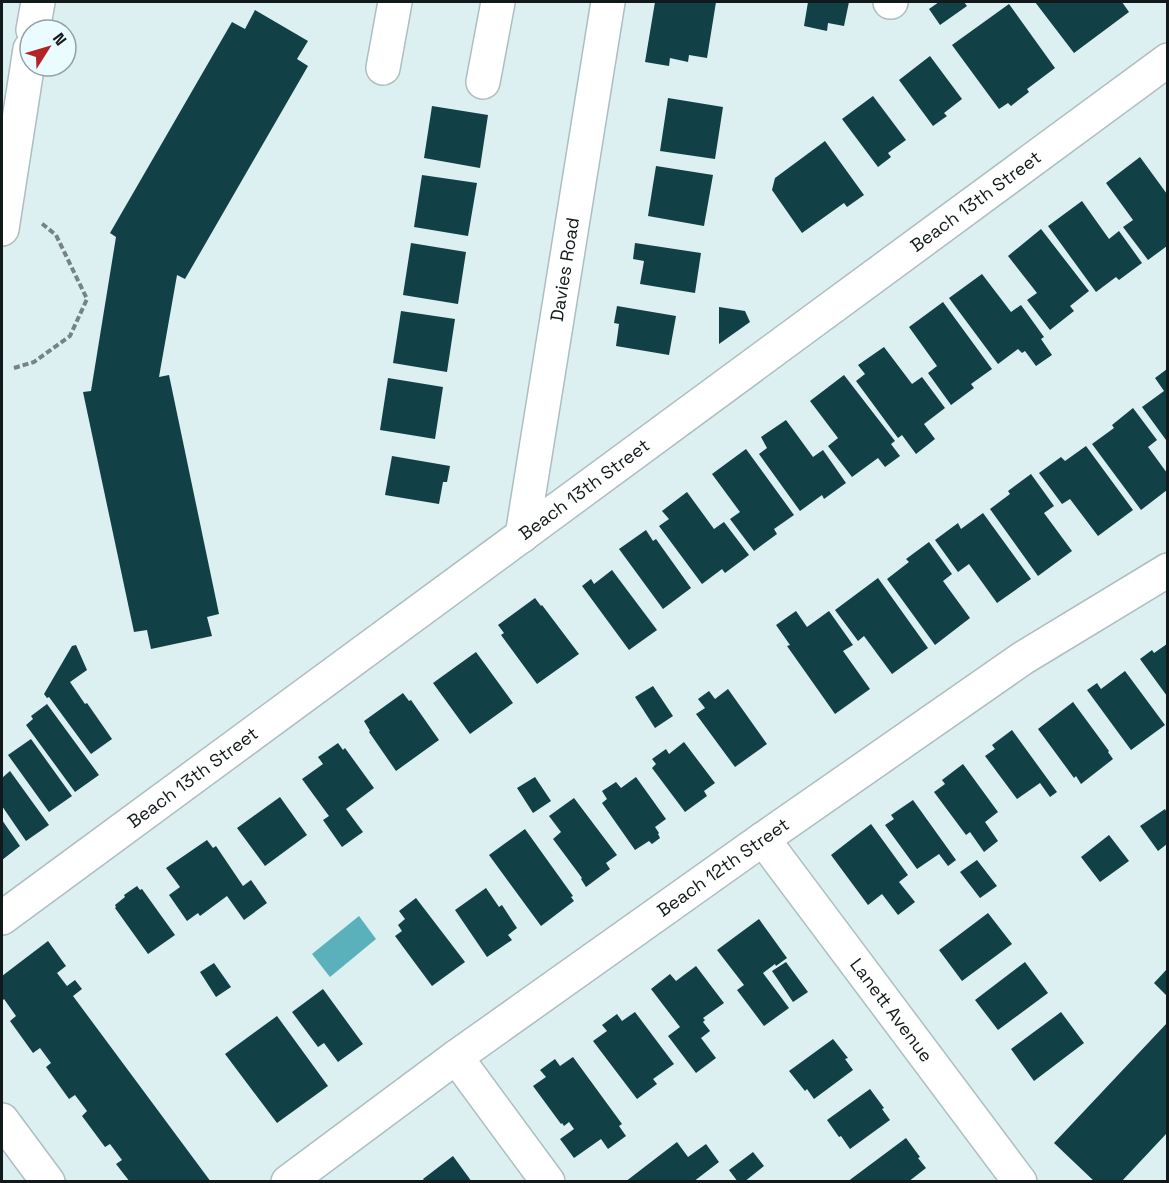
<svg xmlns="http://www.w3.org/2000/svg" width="1169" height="1183" viewBox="0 0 1169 1183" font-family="'Space Grotesk',sans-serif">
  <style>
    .water { fill: #5ab1bb }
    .building { fill: #114146 }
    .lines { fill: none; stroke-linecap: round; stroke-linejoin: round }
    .minor-casing { stroke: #adbec1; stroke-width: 36 }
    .path { stroke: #768384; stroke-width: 4; stroke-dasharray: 6 3; stroke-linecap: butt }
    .minor { stroke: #fff; stroke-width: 33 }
    .labels { text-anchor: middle; stroke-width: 6; stroke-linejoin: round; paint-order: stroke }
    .street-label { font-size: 18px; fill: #12191a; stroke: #eafcff }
  </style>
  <rect width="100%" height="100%" fill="#dceff1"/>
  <path class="water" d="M359 916 376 939 330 977 312 954Z"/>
  <path class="building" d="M655 2H716L707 58 689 55 688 62 670 58 669 66 645 62Z
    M808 2H849L844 26 828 23 827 31 804 26Z
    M939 2H964L967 6 940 25 929 9Z
    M1035 2H1122L1129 12 1074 53Z
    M1009 4 1055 68 1027 89 1029 92 1011 106 1008 103 999 109 952 45Z
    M255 10 308 41 297 59 308 66 185 279 177 275 159 377 169 375 219 614 207 617 212 636 151 649 147 630 134 632 83 392 91 391 116 237 110 233 232 22 245 29Z
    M930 56 962 99 944 113 947 116 933 126 899 80Z
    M873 96 906 140 888 153 891 157 878 167 842 119Z
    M668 98 723 107 715 159 660 151Z
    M432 106 488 115 480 168 424 158Z
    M825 141 864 195 847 207 844 203 802 233 772 190 775 178Z
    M1140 157 1167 194V246L1148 260 1123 227 1133 220 1106 183Z
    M656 166 713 175 704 226 648 216Z
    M422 175 477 183 468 236 414 227Z
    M1082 201 1109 239 1119 231 1142 263 1119 280 1116 277 1096 292 1048 226Z
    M1041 229 1089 291 1070 306 1074 311 1050 330 1027 300 1037 293 1008 256Z
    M411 243 466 252 458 304 403 295Z
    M635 243 701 253 695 293 640 284 644 261 633 259Z
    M982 274 1011 312 1021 305 1044 337 1041 339 1052 355 1036 366 1025 351 1022 353 1018 349 998 364 949 298Z
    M943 302 992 369 971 384 974 388 951 405 928 373 937 366 909 327Z
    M617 306 676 316 669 355 616 346 619 324 614 323Z
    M719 307 745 311 750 322 719 344Z
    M401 311 455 319 447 372 393 363Z
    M884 347 912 384 922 377 945 408 924 424 935 439 916 454 902 435 898 438 856 381 865 374 858 365Z
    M1167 369V439L1166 440 1142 407 1164 391 1155 378Z
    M844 375 895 441 891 444 900 456 885 467 878 458 852 477 828 446 838 438 810 401Z
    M388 378 443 387 435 439 380 430Z
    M1133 408 1157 440 1148 447 1167 473V490L1141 510 1092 444 1114 428 1112 425Z
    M786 420 813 457 823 450 846 483 824 499 822 495 800 511 759 454 767 448 761 437Z
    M1086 446 1133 510 1098 536 1070 499 1062 504 1039 473 1061 457 1065 461Z
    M746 449 794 515 774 529 777 534 754 551 730 519 740 512 712 474Z
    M392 456 450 466 447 482H443L439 504 385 495Z
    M1031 474 1054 506 1044 513 1072 551 1038 576 990 509 1010 494 1008 491Z
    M687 492 714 529 724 522 749 555 725 573 722 569 702 584 659 526 669 519 662 511Z
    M983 513 1031 579 997 603 969 564 958 572 935 540 958 523 961 529Z
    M646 530 653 541 656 539 691 588 663 609 619 549Z
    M929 542 952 574 943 581 970 618 935 645 887 579 909 562 906 559Z
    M612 570 657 630 629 650 582 586 591 579 594 584Z
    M878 578 928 648 892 674 864 636 858 641 835 610Z
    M535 598 541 606 542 605 579 654 537 684 501 635 504 633 498 625Z
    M796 611 807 627 829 611 853 645 843 651 870 689 835 714 787 646 790 645 776 625Z
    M1167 644V696L1140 659 1152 650 1154 653Z
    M76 645 87 670 70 682 85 704 87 703 112 739 91 754 49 697 47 698 44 694 72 646Z
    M476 652 513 703 470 734 433 683Z
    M1125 671 1165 725 1131 750 1087 690 1097 683 1101 689Z
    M653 686 673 716 655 728 635 697Z
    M728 689 767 744 735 767 696 714 705 708 698 699 709 691 715 699Z
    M403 693 409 701 411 700 439 740 396 771 369 732 370 731 364 721Z
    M1073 702 1109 751 1108 752 1113 759 1081 784 1076 776 1074 778 1038 729Z
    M47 704 99 775 75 792 26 725 33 719 31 716Z
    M1012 730 1057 792 1050 797 1040 783 1017 799 985 756 995 749 992 745Z
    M31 739 72 796 49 812 8 755Z
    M684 742 715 783 704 791 707 796 685 812 652 768 656 764 652 759 666 749 669 754Z
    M338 743 343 750 345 748 374 788 346 809 363 832 342 847 323 820 329 816 302 779 323 764 318 757Z
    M963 764 998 812 985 822 998 841 984 852 970 832 966 835 934 792 945 784 942 780Z
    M10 771 49 825 26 841 2 806V778Z
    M535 777 551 801 533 813 517 788Z
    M636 777 666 819 655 827 659 833 658 834 660 838 652 844 649 841 635 850 602 803 607 799 602 791 616 782 621 788Z
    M280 797 307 835 265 866 237 828Z
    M574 798 617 855 606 863 610 869 586 887 581 879 582 878 553 839 561 832 549 816Z
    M913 800 956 860 948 866 939 854 917 869 885 825 894 819 891 815Z
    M1165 809 1167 813V844L1158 851 1140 826Z
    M2 820 20 846 2 860Z
    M871 824 908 875 899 882 915 902 898 915 882 894 868 905 831 855Z
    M525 829 573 896 571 897 574 901 541 926 489 855Z
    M1109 835 1129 861 1100 882 1081 857Z
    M207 840 213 848 216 846 243 886 251 880 267 903 244 920 227 896 200 916 198 913 187 921 169 895 180 887 166 868Z
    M977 860 997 886 980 898 960 872Z
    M137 886 140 890 142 889 175 935 148 954 115 908 116 907 115 905 125 897 124 895Z
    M486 888 499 907 502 905 517 928 508 935 512 940 487 957 455 910Z
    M416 898 465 962 432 986 395 936 402 931 398 925 405 919 399 911Z
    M988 913 1012 944 962 981 939 950Z
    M759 919 787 958 776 966 775 964 763 973 789 1008 764 1026 737 990 744 985 717 950Z
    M48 941 66 966 57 973 67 986 75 980 82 989 73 996 211 1182H130L116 1164 122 1160 110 1144 105 1147 82 1116 87 1111 75 1095 69 1099 46 1067 51 1063 40 1048 33 1053 10 1021 16 1016 4 999 2 1001V976Z
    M786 962 808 992 793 1002 772 971Z
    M1025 962 1048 993 998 1030 975 1000Z
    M214 963 231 987 216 997 200 972Z
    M696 966 724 1003 703 1018 705 1020 703 1022 710 1031 701 1038 716 1058 696 1073 668 1036 680 1027 651 989 670 974 676 981Z
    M1167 969V996L1154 983Z
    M323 989 363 1044 338 1062 324 1043 318 1047 292 1012Z
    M635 1012 674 1064 653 1079 657 1084 637 1099 593 1041 607 1031 602 1025 617 1014 622 1021Z
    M1061 1012 1084 1043 1034 1081 1011 1049Z
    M277 1016 328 1086 277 1123 225 1054Z
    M1167 1023V1133L1121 1182H1095L1054 1143Z
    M833 1039 848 1058 845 1059 853 1070 814 1099 807 1089 805 1091 789 1071Z
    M573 1057 622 1124 619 1126 626 1136 608 1149 601 1139 574 1158 560 1139 574 1129 569 1122 564 1126 562 1123 561 1124 533 1086 546 1077 540 1070 555 1059 560 1066Z
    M870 1089 884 1108 882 1109 890 1120 850 1149 841 1136 839 1137 827 1120Z
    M906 1138 920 1157 918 1158 926 1168 908 1182H847Z
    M677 1142 688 1157 706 1144 719 1162 693 1182H625Z
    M753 1152 764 1166 744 1182H738L729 1170Z
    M453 1156 472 1182H425L423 1179Z"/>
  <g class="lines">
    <defs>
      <g id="minor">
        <path d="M890 2H891"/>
        <path d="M33 30 38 2"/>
        <path d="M383 68 395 2"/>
        <path d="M483 82 498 2"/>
        <path d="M2 229 30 49"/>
        <path id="s1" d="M522 536 608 2"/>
        <path id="s2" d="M763 839 1020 1182"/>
        <path id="s3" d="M2 918 1168 60"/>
        <path d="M456 1057 548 1182"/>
        <path d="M2 1120 48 1182"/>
        <path id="s4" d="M288 1182 456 1057 763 839 1023 658 1168 570"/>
      </g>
    </defs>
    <use href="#minor" class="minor-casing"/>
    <path class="path" d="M14 368 34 362 70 336 87 299 56 235 40 222"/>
    <use href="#minor" class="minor"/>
  </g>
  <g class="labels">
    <g class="street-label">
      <text dy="6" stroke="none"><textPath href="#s3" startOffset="1209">Beach 13th Street</textPath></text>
      <text dy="6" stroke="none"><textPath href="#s1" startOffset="270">Davies Road</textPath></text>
      <text dy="6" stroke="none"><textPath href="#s3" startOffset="723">Beach 13th Street</textPath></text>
      <text dy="6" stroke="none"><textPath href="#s3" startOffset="237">Beach 13th Street</textPath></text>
      <text dy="6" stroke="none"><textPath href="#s4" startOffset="537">Beach 12th Street</textPath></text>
      <text dy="6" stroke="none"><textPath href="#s2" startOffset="214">Lanett Avenue</textPath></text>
    </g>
  </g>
  <rect width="1169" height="1183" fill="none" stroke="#12191a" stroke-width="6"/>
  <g transform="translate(48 48) rotate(53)"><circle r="28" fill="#eafcff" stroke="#94a1a3" stroke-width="1.5"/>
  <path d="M0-4.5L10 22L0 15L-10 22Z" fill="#b42426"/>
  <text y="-9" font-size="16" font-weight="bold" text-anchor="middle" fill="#12191a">N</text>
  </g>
</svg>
